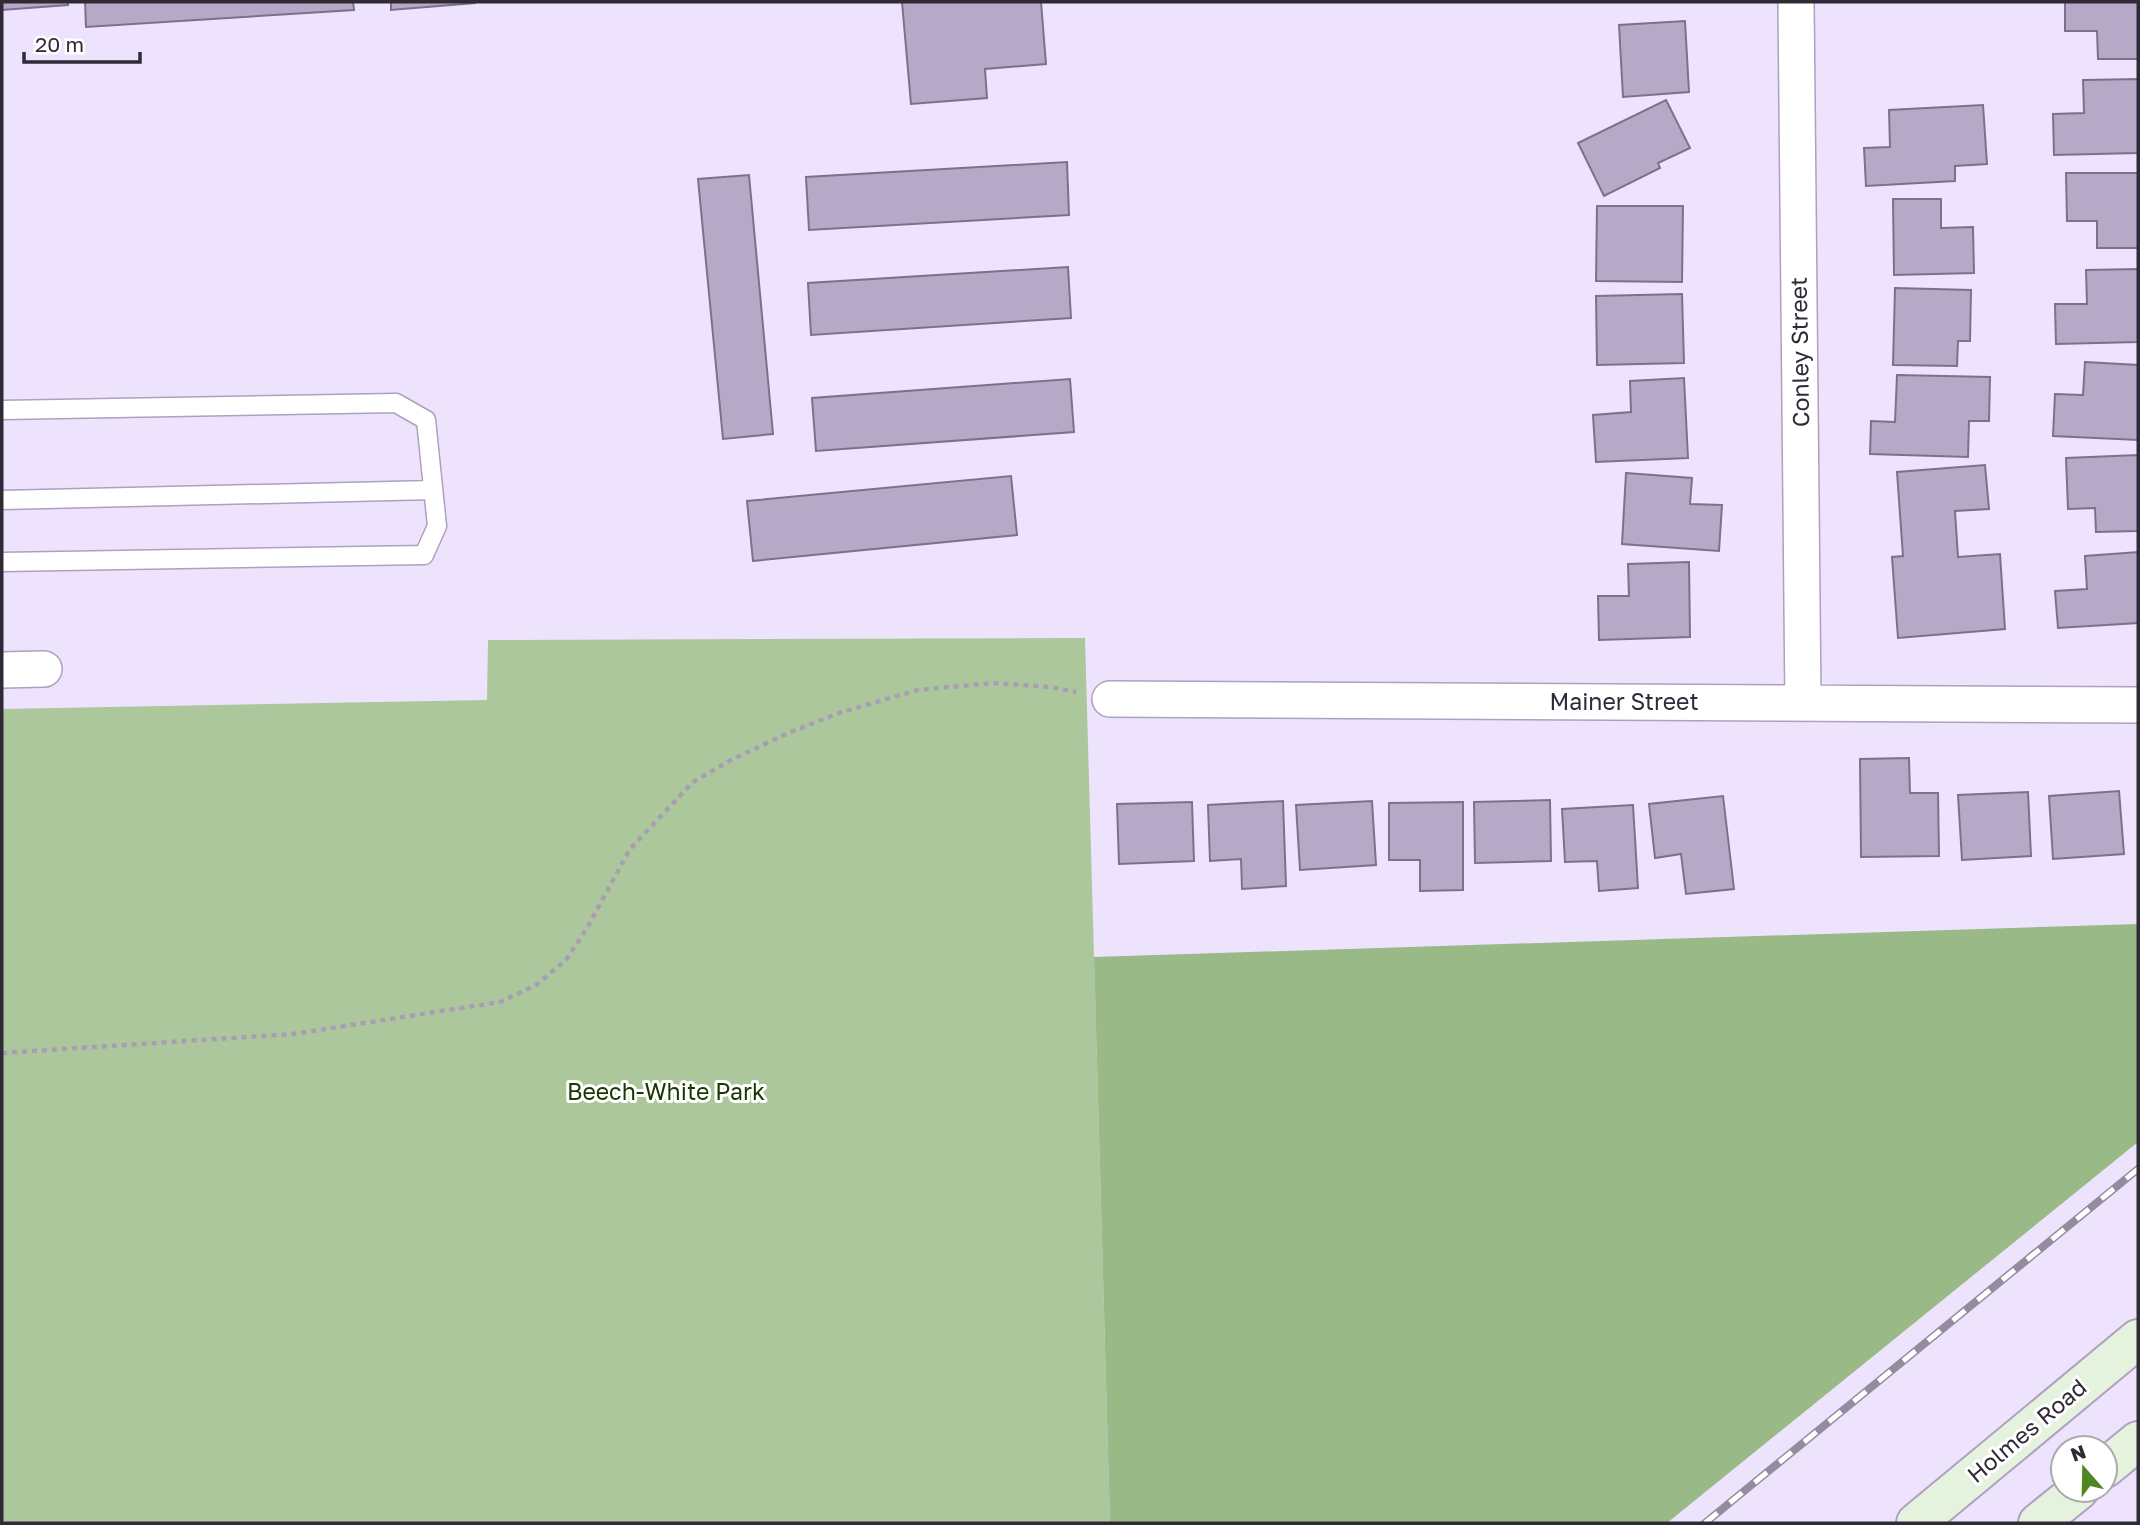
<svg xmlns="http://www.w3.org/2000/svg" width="2140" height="1525" viewBox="0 0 2140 1525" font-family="'Golos Text',sans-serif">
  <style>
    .green { fill: #acc79c }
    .forest { fill: #99b986 }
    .building { fill: #b6a9c7; stroke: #7d708d; stroke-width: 2 }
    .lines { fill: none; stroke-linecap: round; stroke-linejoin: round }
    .service-casing { stroke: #aea0be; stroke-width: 21 }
    .minor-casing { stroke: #aea0be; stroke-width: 38 }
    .secondary-casing { stroke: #aea0be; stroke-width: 42 }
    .path { stroke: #a79eb3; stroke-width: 4.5; stroke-dasharray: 5 5; stroke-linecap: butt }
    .service { stroke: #fff; stroke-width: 18 }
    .minor { stroke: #fff; stroke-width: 35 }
    .secondary { stroke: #e5f2dd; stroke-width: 38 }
    .rail-casing { stroke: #948b9f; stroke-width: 8 }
    .rail { stroke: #fff; stroke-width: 5; stroke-dasharray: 16; stroke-linecap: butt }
    .labels { text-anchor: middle; stroke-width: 6; stroke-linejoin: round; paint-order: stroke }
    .street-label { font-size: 23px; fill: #302a37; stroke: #fff }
    .park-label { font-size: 23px; fill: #193700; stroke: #fff }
  </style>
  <rect width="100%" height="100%" fill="#eee3fd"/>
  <path class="green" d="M1085 638 1110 1523H2V709L487 700 488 640Z"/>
  <path class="forest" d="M2138 924V1142L1667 1523H1110L1094 957Z"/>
  <path class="building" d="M2 2H68V5L2 10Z
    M85 2H353L354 10 86 27Z
    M391 2H475V3L391 10Z
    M902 2H1041L1046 64 985 69 987 98 911 104Z
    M2065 2H2138V59H2098L2097 31H2065Z
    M1685 21 1689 92 1623 97 1619 25Z
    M2138 79V153L2054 155 2053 114 2084 113 2083 80Z
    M1666 100 1690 148 1658 163 1660 168 1604 196 1578 143Z
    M1983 105 1987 164 1955 166V181L1866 186 1864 148 1890 147 1889 110Z
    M1067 162 1069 215 809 230 806 177Z
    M2066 173H2138V248H2097V221H2067Z
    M749 175 773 434 723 439 698 179Z
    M1893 199H1941V228L1973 227 1974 273 1894 275Z
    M1597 206H1683L1682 282 1596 281Z
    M1068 267 1071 318 811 335 808 283Z
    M2138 269V342L2056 344 2055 304H2087L2086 270Z
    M1895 288 1971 290 1970 341H1958L1957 366 1893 365Z
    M1682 294 1684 363 1597 365 1596 296Z
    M2085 362 2138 365V440L2053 436 2055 394 2083 395Z
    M1897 375 1990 377 1989 421H1969L1968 457 1870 454 1871 421 1895 422Z
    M1684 378 1688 458 1596 462 1593 415 1631 412 1630 381Z
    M1070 379 1074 432 816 451 812 398Z
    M2138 455V531L2096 532 2095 508 2068 509 2066 458Z
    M1985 465 1989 509 1955 511 1958 557 2000 554 2005 629 1898 638 1892 557 1903 556 1897 472Z
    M1626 473 1692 478 1690 504 1722 505 1719 551 1622 544Z
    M1011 476 1017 535 753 561 747 501Z
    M2138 552V623L2058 628 2055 591 2087 589 2085 556Z
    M1689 562 1690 637 1599 640 1598 596H1629L1628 564Z
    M1909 758 1910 793H1938L1939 856 1861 857 1860 759Z
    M2119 791 2124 854 2053 859 2049 796Z
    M2028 792 2031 856 1962 860 1958 795Z
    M1723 796 1734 889 1686 894 1681 854 1655 858 1649 804Z
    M1550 800 1551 861 1475 863 1474 802Z
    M1283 801 1286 886 1242 889 1241 859 1210 861 1208 805Z
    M1372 801 1376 865 1300 870 1296 805Z
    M1192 802 1194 861 1119 864 1117 804Z
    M1463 802V890L1420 891V860H1389V803Z
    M1633 805 1638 888 1599 891 1597 861 1565 862 1562 809Z"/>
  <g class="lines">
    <defs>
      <path id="service" d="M2 410 396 403 426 420 437 526 424 555 2 562
        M2 500 433 490"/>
      <path id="minor" d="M1796 2 1803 703
        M2 670 44 669
        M1110 699 2138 705"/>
      <path id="secondary" d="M2105 1468 2138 1441
        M1916 1523 2138 1339
        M2038 1523 2079 1490"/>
    </defs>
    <use href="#service" class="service-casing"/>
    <use href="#minor" class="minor-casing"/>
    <use href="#secondary" class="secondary-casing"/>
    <path class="path" d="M2 1053 293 1034 500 1002 536 985 566 960 587 928 630 849 693 782 731 760 788 733 839 713 917 690 994 683 1050 687 1076 692"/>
    <use href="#service" class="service"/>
    <use href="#minor" class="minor"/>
    <use href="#secondary" class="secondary"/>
    <defs>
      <path id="rail" d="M1705 1523 2138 1169"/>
    </defs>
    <use href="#rail" class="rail-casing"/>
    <use href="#rail" class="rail"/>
  </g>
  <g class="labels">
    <g class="street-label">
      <text transform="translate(1800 352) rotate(-91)" y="8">Conley Street</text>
      <text x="1624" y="710">Mainer Street</text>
      <text transform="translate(2027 1431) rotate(-40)" y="8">Holmes Road</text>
    </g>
    <g class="park-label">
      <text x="666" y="1100">Beech-White Park</text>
    </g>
  </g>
  <rect width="2140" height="1525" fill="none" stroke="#302a37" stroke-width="7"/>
  <g transform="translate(2084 1469) rotate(340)"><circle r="33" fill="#ffffff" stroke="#acaaaf" stroke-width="2"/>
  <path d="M0-5L12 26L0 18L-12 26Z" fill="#508722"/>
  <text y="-10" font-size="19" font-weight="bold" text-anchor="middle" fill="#302a37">N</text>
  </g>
  <path d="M24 52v10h116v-10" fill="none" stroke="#302a37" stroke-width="3.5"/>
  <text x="35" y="52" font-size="21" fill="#302a37" stroke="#ffffff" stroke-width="5" paint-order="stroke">20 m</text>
</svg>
